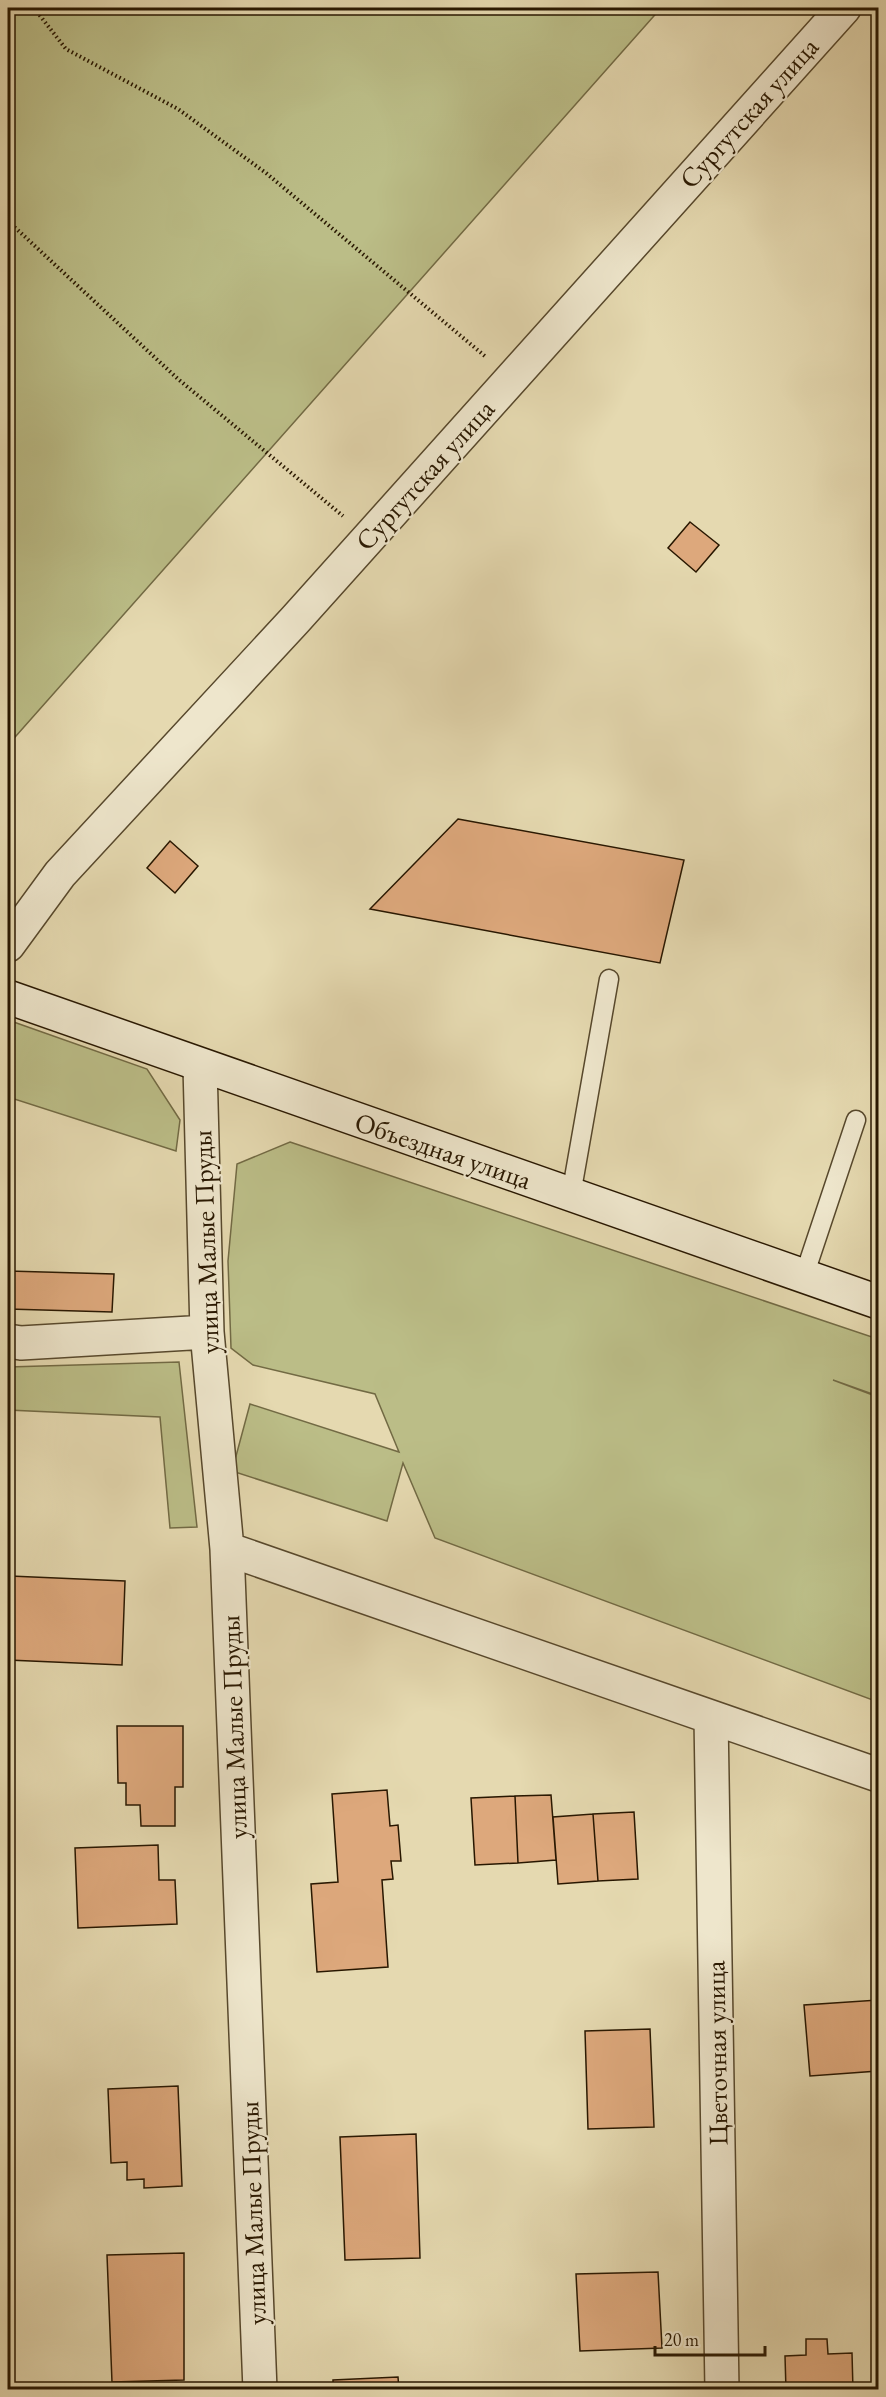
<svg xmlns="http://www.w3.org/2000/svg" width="886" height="2397" viewBox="0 0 886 2397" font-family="'EB Garamond',serif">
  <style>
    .green { fill: #bbbd87; stroke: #726a44; stroke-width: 1.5 }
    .building { fill: #dda87c; stroke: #281700; stroke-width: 1.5 }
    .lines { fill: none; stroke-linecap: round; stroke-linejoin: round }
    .service-casing { stroke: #57482c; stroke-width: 21 }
    .minor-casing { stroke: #57482c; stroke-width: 36 }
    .tertiary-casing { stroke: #57482c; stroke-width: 36 }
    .secondary-casing { stroke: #281700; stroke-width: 36 }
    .path { stroke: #281700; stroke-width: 4; stroke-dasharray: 1.5 3; stroke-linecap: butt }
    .service { stroke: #eee6cc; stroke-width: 18 }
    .minor { stroke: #eee6cc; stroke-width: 33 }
    .tertiary { stroke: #eee6cc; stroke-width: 33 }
    .secondary { stroke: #eee6cc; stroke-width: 33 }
    .labels { text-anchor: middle; stroke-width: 4.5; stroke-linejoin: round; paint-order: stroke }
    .street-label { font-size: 27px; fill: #281700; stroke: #eee6cc }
  </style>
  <rect width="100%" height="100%" fill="#e5d9b0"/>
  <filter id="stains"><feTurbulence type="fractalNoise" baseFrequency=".00333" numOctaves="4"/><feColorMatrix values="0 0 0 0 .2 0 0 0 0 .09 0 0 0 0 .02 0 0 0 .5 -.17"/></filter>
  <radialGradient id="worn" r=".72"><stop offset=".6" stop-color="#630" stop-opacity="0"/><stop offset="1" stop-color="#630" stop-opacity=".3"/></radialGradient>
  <path class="green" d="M8 8H661L8 745Z
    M8 1020 147 1069 180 1120 176 1151 8 1097Z
    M290 1142 878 1339V1396L833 1380 878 1397V1702L435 1538 403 1463 387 1521 232 1471 250 1404 399 1452 375 1394 253 1365 231 1348 228 1261 237 1164Z
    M179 1362 197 1527 170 1528 160 1417 8 1410V1367Z"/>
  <path class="building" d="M690 522 719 545 696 572 668 548Z
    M458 819 684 860 660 963 370 909Z
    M170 841 198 866 175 893 147 868Z
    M8 1271 114 1274 112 1312 8 1309Z
    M10 1576 125 1581 122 1665 8 1660Z
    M117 1726H183V1787H175V1826H141L140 1805H126V1783H118Z
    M387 1790 390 1826 398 1825 401 1861H391L393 1879 382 1880 388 1967 317 1972 311 1884 338 1882 332 1794Z
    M551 1795 556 1860 518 1863 515 1796Z
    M515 1796 518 1863 475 1865 471 1798Z
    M634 1812 638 1879 598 1881 593 1814Z
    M593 1814 598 1881 558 1884 553 1817Z
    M158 1845 159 1880H175L177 1924 78 1928 75 1848Z
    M878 2000V2071L810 2076 804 2005Z
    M650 2029 654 2127 588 2129 585 2031Z
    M178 2086 182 2186 144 2188V2179L127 2180V2162L111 2163 108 2089Z
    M416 2134 420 2258 345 2260 340 2137Z
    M184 2253V2380L112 2382 107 2255Z
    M658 2272 662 2348 580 2351 576 2274Z
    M806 2339H827L828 2354 852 2353 853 2390H786L785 2356 806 2355Z
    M398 2377 399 2390H333V2380Z"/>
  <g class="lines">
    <defs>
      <path id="service" d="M571 1195 609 979
        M804 1276 856 1120"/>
      <path id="minor" d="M200 1066 207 1332 227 1549 260 2390
        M8 1341 21 1343 207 1332
        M227 1549 878 1775
        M711 1717 722 2390"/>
      <path id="tertiary" d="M8 945 60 874 295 620 844 8"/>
      <path id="secondary" d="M8 997 878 1302"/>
    </defs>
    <use href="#service" class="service-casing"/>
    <use href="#minor" class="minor-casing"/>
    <use href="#tertiary" class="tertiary-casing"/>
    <use href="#secondary" class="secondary-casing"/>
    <path class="path" d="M34 8 66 49 178 109 266 173 486 357
      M8 221 178 379 343 516"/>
    <use href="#service" class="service"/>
    <use href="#minor" class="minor"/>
    <use href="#tertiary" class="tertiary"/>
    <use href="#secondary" class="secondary"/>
  </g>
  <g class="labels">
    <g class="street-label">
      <text transform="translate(749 113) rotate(-48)" y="9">Сургутская улица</text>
      <text transform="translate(425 475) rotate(-48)" y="9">Сургутская улица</text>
      <text transform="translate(443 1151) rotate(19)" y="9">Объездная улица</text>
      <text transform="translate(206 1242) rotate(-92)" y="9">улица Малые Пруды</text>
      <text transform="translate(234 1727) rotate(-92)" y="9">улица Малые Пруды</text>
      <text transform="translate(717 2053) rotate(-91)" y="9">Цветочная улица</text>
      <text transform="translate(253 2213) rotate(-92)" y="9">улица Малые Пруды</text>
    </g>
  </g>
  <rect width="886" height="2397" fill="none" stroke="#e5d9b0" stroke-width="30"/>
  <rect x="9" y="9" width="868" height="2379" fill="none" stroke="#281700" stroke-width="3"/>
  <rect x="15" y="15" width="856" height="2367" fill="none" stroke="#281700" stroke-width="1.5"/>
  <path d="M655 2346v9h110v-9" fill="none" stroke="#281700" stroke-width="3"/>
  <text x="664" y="2346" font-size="18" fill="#281700" stroke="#eee6cc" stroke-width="4.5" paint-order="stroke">20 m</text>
  <rect width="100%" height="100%" filter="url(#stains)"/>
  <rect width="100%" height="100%" fill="url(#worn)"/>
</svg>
